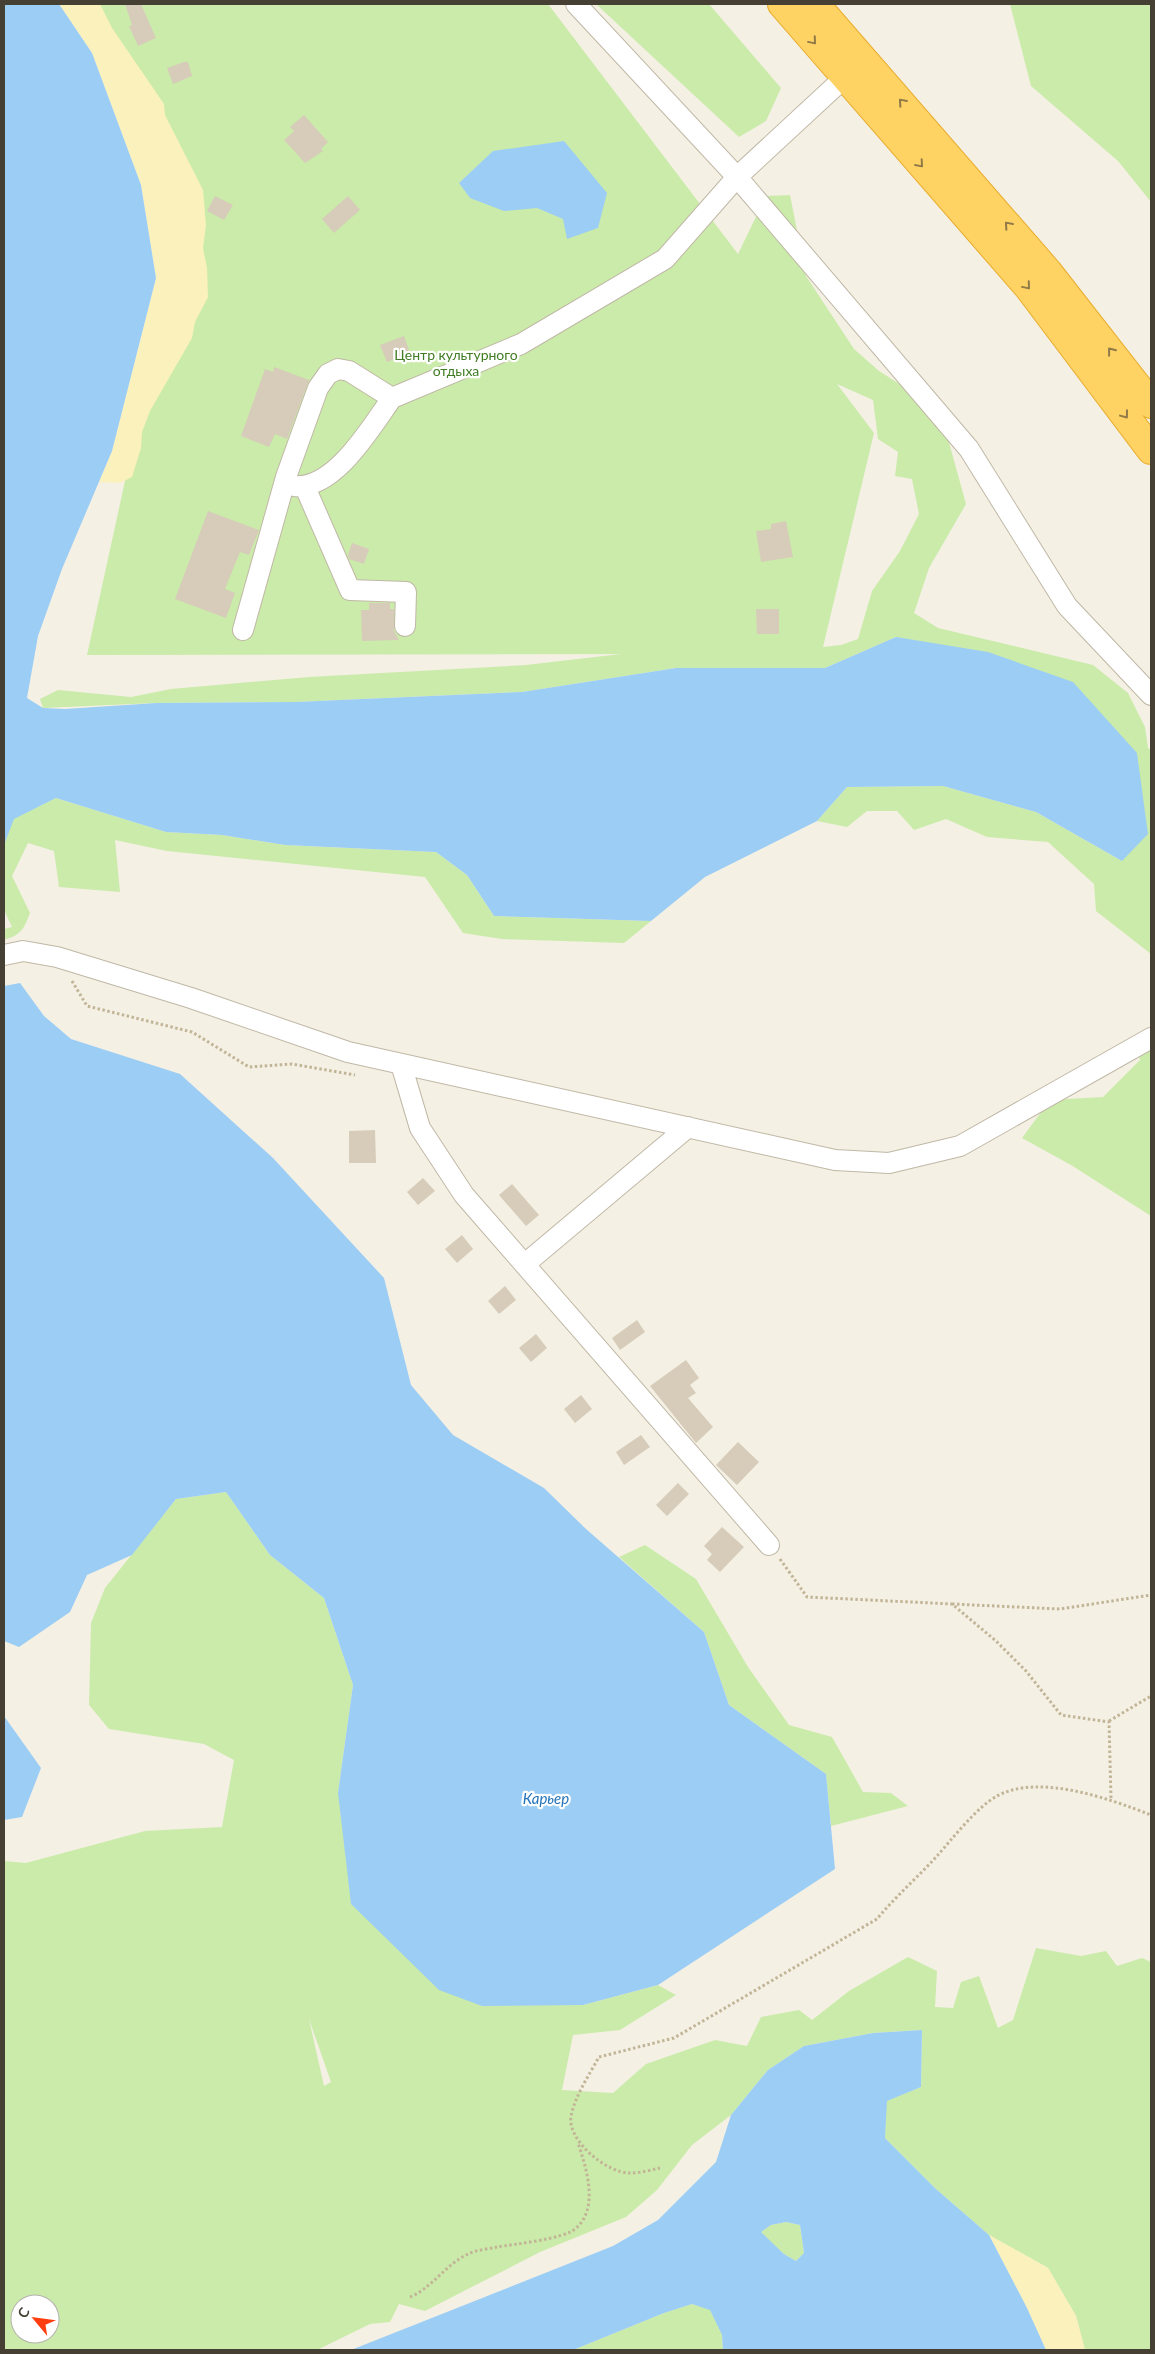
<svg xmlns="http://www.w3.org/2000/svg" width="1155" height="2354" viewBox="0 0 1155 2354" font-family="Lato,sans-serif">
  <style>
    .green { fill: #cbebaa; fill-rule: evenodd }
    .sand { fill: #fbf1bd }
    .water { fill: #9ccdf5; fill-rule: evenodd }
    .building { fill: #d6ccb9 }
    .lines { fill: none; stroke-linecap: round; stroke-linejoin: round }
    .minor-casing { stroke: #c0b8a6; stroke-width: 22 }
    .highway-casing { stroke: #e8ab2a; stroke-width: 30 }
    .path { stroke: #c2b597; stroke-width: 3; stroke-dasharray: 2.5 2.5; stroke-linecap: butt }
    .minor { stroke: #fff; stroke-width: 20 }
    .highway { stroke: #ffd264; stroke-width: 28 }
    .oneway { stroke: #907a47 }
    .labels { text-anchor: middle; stroke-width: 4.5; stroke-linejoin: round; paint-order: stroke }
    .park-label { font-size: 14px; fill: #417c23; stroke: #fff }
    .water-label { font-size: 15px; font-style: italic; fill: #2574b9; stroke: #fff }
  </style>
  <rect width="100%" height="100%" fill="#f4f0e4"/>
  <path class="green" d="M68 4H548L738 254 766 196 790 195 806 276 854 349 879 371 940 410 966 504 929 568 914 613 938 628 1093 665 1128 693 1145 727 1148 748 1151 750V954L1096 911 1094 884 1048 842 987 837 946 819 914 830 897 811H867L847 827 817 821 847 787 943 786 1036 812 1122 861 896 637 825 668H676L522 692 295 702 156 703 43 708 40 699 58 690 131 697 171 689 309 677 526 665 621 654 87 655 130 458 190 223ZM837 384 873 400 878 439 898 452 895 476 912 479 919 514 900 551 872 591 858 639 841 645 823 647 874 433Z
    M596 4H709L781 88 766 121 739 137Z
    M1010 4H1151V202L1118 161 1031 86Z
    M56 798 166 832 222 835 285 845 436 852 467 875 494 916 651 921 624 943 502 939 463 933 425 877 167 851 115 840 120 892 59 887 54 851 28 843 12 876 30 913C24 929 21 935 4 940V929L12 927 4 910V845L13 819Z
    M1151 1047V1216L1071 1165 1022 1138 1050 1100 1103 1097 1140 1060 1138 1049Z
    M226 1492 270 1555 324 1598 353 1685 338 1793 583 2005 658 1985 676 1995 620 2030 573 2035 562 2090 613 2093 646 2064 715 2040 747 2046 761 2017 799 2010 812 2020 849 1991 908 1957 937 1971 935 2007 953 2008 961 1982 979 1976 998 2028 1013 2020 1036 1948 1081 1956 1106 1951 1117 1966 1142 1958 1151 1962V2350H1085L1076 2316 1048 2268 989 2235 936 2189 885 2138 886 2101 921 2087 922 2030 873 2033 804 2046 768 2070 731 2115 692 2145 657 2190 626 2217 540 2252 425 2311 399 2304 390 2322 370 2324 317 2350H4V1861L26 1863 145 1831 222 1827 234 1760 204 1744 109 1729 89 1705 91 1623 105 1588 176 1499ZM309 2019 331 2082 324 2086ZM20 2304H50V2334H20Z
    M645 1545 696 1579 748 1667 789 1725 832 1737 863 1792 891 1793 908 1806 831 1826 826 1774 729 1705 704 1632 619 1557Z
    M786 2222 800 2225 804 2253 796 2261 784 2254 760 2232 771 2225Z
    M692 2304 710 2309 722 2335 723 2350H573L664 2313Z"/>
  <path class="sand" d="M59 4H100L112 28 164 104 165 115 203 190 206 225 203 248 207 268 208 297 195 322 192 338 150 411 142 432 141 448 132 477 120 483 99 482 112 451 156 278 141 185 92 53Z
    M989 2235 1048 2268 1076 2316 1085 2350H1046L1027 2308Z"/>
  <path class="water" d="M4 4H59L92 53 141 185 156 278 112 451 62 569 38 636 27 698 43 708 65 709 156 703 295 702 522 692 676 668H825L896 637 988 652 1073 682 1137 753 1148 834 1122 861 1036 812 943 786 847 787 817 821 705 877 651 921 494 916 467 875 436 852 285 845 222 835 166 832 56 798 14 819 4 845Z
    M564 141 607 193 598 228 567 239 563 219 537 208 504 211 470 198 459 183 493 151Z
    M20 983 44 1016 71 1039 180 1074 273 1158 384 1278 411 1385 453 1435 544 1488 586 1529 704 1632 729 1705 826 1774 835 1869 658 1985 583 2005 482 2006 439 1990 351 1904 338 1793 353 1685 324 1598 270 1555 226 1492 176 1499 132 1555 87 1575 70 1612 19 1647 4 1641V986Z
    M4 1716 41 1768 22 1817 4 1820Z
    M922 2030 921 2087 887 2101 885 2138 936 2189 989 2235 1027 2308 1046 2350H723L722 2335 710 2310 692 2304 664 2313 573 2350H351L613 2246 658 2220 716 2162 731 2115 768 2070 804 2046 873 2033ZM786 2222 800 2225 804 2253 796 2261 784 2254 761 2232 771 2225Z"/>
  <path class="building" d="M125 4H141L156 38 138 46 129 26 132 25Z
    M184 62H188L192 76 173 84 167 68Z
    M304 115 328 142 321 149 323 151 305 163 284 140 294 131 290 127Z
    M215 196 233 205 224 220 207 211Z
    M348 196 360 210 334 233 322 219Z
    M404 336 410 353 387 362 380 345Z
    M274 367 309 380 287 439 275 434 269 447 241 436 265 369 273 372Z
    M208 511 259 530 249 555 240 552 225 589 235 593 226 618 175 599Z
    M786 521 793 557 761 562 756 531 771 529V524Z
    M352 543 369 549 364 564 349 559 348 555Z
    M369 603H390V609H394V631L399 640 362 641 361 610H369Z
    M756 609H779V634H757Z
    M375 1130 376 1163H349V1131Z
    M423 1178 435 1191 418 1205 407 1192Z
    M512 1184 539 1215 526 1226 499 1195Z
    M462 1235 473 1249 457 1263 445 1249Z
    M505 1286 516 1300 499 1314 488 1301Z
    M637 1320 645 1332 620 1350 612 1338Z
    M536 1334 547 1348 531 1362 519 1348Z
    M686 1360 699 1378 690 1385 696 1393 688 1398 713 1427 696 1443 650 1386Z
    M581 1395 592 1409 575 1423 564 1409Z
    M641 1435 650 1447 624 1465 616 1452Z
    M738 1442 759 1462 737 1485 716 1465Z
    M678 1483 689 1494 667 1516 656 1505Z
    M722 1527 744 1547 720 1572 707 1560 712 1554 704 1546Z"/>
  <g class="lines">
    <defs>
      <path id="minor" d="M576 4 737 177 969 449 1067 606 1151 695
        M294 486C335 490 371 427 392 398
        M305 487 350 590 406 592 405 626
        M243 630 286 477 318 388 328 374 338 369 349 371 392 398 521 344 665 259 737 177 844 78
        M4 955 23 951 57 957 191 998 348 1052 835 1160 889 1163 960 1146 1151 1038
        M401 1064 420 1128 464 1195 769 1545
        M525 1264 688 1127"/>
      <path id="highway" d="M782 4 1029 288 1151 450
        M815 4 1048 272 1151 404"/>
    </defs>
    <use href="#minor" class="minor-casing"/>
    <use href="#highway" class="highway-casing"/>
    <path class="path" d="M72 981 87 1006 192 1032 249 1067 292 1064 355 1075
      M780 1559 807 1597 952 1604 996 1641 1026 1671 1061 1715 1109 1722 1111 1799
      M952 1604 1060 1609 1151 1595
      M1109 1721 1151 1696
      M660 2168C651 2170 640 2173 630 2173 607 2173 567 2141 571 2116 575 2096 589 2075 599 2057L674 2038 877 1919C896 1896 918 1877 937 1856 952 1839 978 1806 997 1796 1039 1773 1110 1799 1151 1815
      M410 2297C432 2288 446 2264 468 2254 476 2250 488 2249 497 2247 515 2244 563 2239 575 2229 600 2209 586 2167 578 2143"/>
    <use href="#minor" class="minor"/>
    <use href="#highway" class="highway"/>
  </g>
  <defs><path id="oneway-chevron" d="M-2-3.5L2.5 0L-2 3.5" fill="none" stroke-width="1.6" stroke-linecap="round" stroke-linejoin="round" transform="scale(1.25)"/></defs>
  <g class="oneway">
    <use href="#oneway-chevron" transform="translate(813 41) rotate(50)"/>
    <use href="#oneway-chevron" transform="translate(902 102) rotate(-131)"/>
    <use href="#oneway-chevron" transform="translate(920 164) rotate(49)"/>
    <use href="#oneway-chevron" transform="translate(1008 225) rotate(-131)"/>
    <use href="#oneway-chevron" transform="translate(1027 286) rotate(50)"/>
    <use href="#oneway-chevron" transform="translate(1111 351) rotate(-128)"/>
    <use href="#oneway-chevron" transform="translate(1125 415) rotate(53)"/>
  </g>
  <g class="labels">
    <g class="park-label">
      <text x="456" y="360">Центр культурного<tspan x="456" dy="16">отдыха</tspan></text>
    </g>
    <g class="water-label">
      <text x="546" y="1804">Карьер</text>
    </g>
  </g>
  <rect width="1155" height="2354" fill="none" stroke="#464034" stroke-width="10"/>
  <g transform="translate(35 2319) rotate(299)"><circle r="24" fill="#ffffff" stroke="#b5b3ae"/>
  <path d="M0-4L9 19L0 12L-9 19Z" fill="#ff3e10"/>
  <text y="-8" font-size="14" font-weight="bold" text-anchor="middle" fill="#464034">С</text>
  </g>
</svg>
